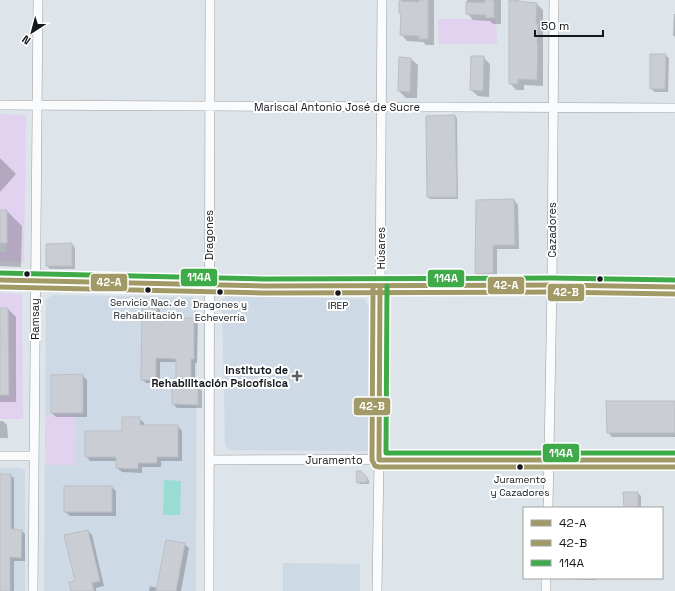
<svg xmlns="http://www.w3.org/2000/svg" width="675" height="591" viewBox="0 0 675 591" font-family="'Space Grotesk',sans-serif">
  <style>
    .built { fill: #cdd9e5 }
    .green { fill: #e1d2f0 }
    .water { fill: #98dcd2 }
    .shadow { fill: #0003 }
    .building { fill: #cacdd3; stroke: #bbbfc4 }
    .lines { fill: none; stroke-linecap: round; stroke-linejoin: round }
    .street-casing { stroke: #999ea2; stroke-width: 10 }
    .street { stroke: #fafbfc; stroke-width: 9 }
    .bus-1-casing { stroke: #fff; stroke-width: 8 }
    .bus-2-casing { stroke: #fff; stroke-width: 8 }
    .bus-3-casing { stroke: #fff; stroke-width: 8 }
    .bus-1 { stroke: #a19a66; stroke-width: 5 }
    .bus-2 { stroke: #a19a66; stroke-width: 5 }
    .bus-3 { stroke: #3fab48; stroke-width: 5 }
    .bus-dot { fill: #14181c; stroke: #fff; stroke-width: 1.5 }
    .poi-dot { fill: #5a5f64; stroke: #fff; stroke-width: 1.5 }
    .labels { text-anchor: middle; stroke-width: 4; stroke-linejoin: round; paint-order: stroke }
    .bus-label { font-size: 10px; fill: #14181c; stroke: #fff }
    .street-label { font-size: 11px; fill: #14181c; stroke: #fff }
    .poi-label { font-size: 11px; font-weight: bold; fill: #14181c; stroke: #fff; text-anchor: end }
    .line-badge { stroke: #fff; stroke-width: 1.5 }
    .badge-label { font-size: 11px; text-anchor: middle; font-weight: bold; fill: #fff }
  </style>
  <rect width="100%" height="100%" fill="#dde4ea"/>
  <path class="built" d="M53 295 192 297 197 301 196 591H44L46 299Z
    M226 296 364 299 369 306V305L371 447 366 451 230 450 225 445 222 300Z
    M0 468H20L25 470V591H0Z
    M283 563 360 564V591H283Z"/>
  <path class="green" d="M438 19H496L497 44H439Z
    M0 114 26 115 24 262 0 261V252H6L7 210H0V160L1 158 0 157Z
    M0 293 22 294 23 419H0V395H9L8 308H0Z
    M46 415H76L75 465H45Z"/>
  <path class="water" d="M164 480 181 481 180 515H163Z"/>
  <path class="shadow" d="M401 0H434V45H426L423 42 407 41 401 34 402 14 400 13Z
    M467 0H501V24H493L490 21 473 20 467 13Z
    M510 0H518L520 3 537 4 543 10V86L524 85V90H516L510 83Z
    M674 14H675V37L673 35Z
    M665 55 669 58 668 92H654L651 88Z
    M483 57 490 64 489 97 478 96 471 90Z
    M411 59 418 65 417 98H406L399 91Z
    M455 116 457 118 458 199H430L428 197 427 117Z
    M0 158 16 174 0 192Z
    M514 200 518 205 519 249H497V277L481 278 476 273Z
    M0 211H7L22 226 21 267 0 266Z
    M72 244 75 248V269H50L47 266Z
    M156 306 160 310V319H194L198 324 197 363H195V387H198L202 391V408H177L173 404 177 388V362H160V383H146L142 379Z
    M0 309H8L16 317V402H0Z
    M82 375 87 380V417H56L52 413Z
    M675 402V437H612L608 432Z
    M139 418 144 423V426H178L182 431V461H161V467H142V473L122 472 117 468V461H90L86 456 123 432Z
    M0 421H3L7 425 8 438H0V447Z
    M361 472 369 480V484H360L358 482Z
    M0 474 10 475 14 478V530H21L25 534V561H14V591H0Z
    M112 487 116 491V516H70L65 512Z
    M638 493 641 496V508H625Z
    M88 531 92 535 104 586 96 588V591H72L76 582Z
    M184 544 189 548 181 591H149L150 586 158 588Z
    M562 578H596V580L563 579Z"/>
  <path class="building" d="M419 0H428V39H419V36L400 35 401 13H399V1L419 2Z
    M485 0H494V17L486 18V15L466 14V2L485 3Z
    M509 0 537 3 536 24H538L537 45H538L537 80 518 79V84H509Z
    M650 54H666L665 89H650Z
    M471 56H484L483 91 470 90Z
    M399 57 411 58 410 92 398 91Z
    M455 115 457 197H427L426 116Z
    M514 199 515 245H493V273L475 274 476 200Z
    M0 210H7V243H0Z
    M72 243V266H46V244Z
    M142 305H157V318H194V359H191V386H198V405L172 404V387H176V359L156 358V380H141Z
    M0 308H8L9 395H0Z
    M83 374V413H51V375Z
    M606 401H675V433H607Z
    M122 417H140V425H178V457H157V463H138V469L116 468V457H85V431H122Z
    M356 471H361L367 477V482L357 483Z
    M0 474H11V529L22 530 21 558 10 557V591H0Z
    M64 486H112V512H64Z
    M623 492H638V508H624Z
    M88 530 100 581 92 583 94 591H71L69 582 75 581 64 535Z
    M166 540 185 543 176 591H156Z"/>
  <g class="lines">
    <defs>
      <path id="street" d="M0 105 675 108
        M0 280 264 286 552 285 675 287
        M0 456H34
        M209 460 549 459 675 460
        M548 508 552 285 554 0
        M33 591 38 0
        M209 591 210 0
        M377 591 379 460 382 0
        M546 591V578"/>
    </defs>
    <use href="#street" class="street-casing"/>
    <use href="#street" class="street"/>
    <defs>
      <path id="bus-1" d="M0 280 264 286 552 285 675 287
        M380 286 379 460H675"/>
      <path id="bus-2" d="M373 286 372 460 375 466 379 467H675
        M0 287 264 293 552 292 675 294"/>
      <path id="bus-3" d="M0 273 264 279 552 278 675 280
        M387 286 386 453H675"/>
    </defs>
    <use href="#bus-1" class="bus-1-casing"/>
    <use href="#bus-2" class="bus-2-casing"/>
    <use href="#bus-3" class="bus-3-casing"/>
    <use href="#bus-1" class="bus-1"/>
    <use href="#bus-2" class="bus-2"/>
    <use href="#bus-3" class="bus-3"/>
  </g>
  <g class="bus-dot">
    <circle cx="27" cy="274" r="3.5"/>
    <circle cx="600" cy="279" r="3.5"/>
    <circle cx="148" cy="290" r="3.5"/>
    <circle cx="220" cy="292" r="3.5"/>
    <circle cx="338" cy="293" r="3.5"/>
    <circle cx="520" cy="467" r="3.5"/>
  </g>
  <path class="poi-dot" d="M295 370h4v4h4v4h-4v4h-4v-4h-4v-4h4z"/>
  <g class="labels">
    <g class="bus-label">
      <text x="148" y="306">Servicio Nac. de<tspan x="148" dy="13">Rehabilitación</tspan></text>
      <text x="220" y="308">Dragones y<tspan x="220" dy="13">Echeverría</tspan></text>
      <text x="338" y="309">IREP</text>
      <text x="520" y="483">Juramento<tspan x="520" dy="13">y Cazadores</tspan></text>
    </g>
    <g class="street-label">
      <text x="337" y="111">Mariscal Antonio José de Sucre</text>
      <text transform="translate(552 230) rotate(-90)" y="4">Cazadores</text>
      <text transform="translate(209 235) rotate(-90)" y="4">Dragones</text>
      <text transform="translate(381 248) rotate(-90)" y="4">Húsares</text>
      <text transform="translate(35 319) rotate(-90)" y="4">Ramsay</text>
      <text x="334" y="464">Juramento</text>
    </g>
    <g class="poi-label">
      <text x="288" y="374">Instituto de<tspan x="288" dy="13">Rehabilitación Psicofísica</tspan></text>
    </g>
  </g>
  <g class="line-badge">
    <rect x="180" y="268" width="38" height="19" rx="4" fill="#3fab48"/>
    <rect x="427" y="269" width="38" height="19" rx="4" fill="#3fab48"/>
    <rect x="90" y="273" width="38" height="19" rx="4" fill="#a19a66"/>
    <rect x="487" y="276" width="38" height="19" rx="4" fill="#a19a66"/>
    <rect x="547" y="283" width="38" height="19" rx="4" fill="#a19a66"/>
    <rect x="353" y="397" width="38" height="19" rx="4" fill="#a19a66"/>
    <rect x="542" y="443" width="38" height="20" rx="4" fill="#3fab48"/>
  </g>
  <g class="badge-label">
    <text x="199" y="281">114A</text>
    <text x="446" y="282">114A</text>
    <text x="109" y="286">42-A</text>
    <text x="506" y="289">42-A</text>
    <text x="566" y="296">42-B</text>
    <text x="372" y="410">42-B</text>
    <text x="561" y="457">114A</text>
  </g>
  <rect x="523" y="507" width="140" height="72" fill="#ffffff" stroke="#a1a3a4"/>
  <rect x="531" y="520" width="20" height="6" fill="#a19a66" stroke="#a1a3a4"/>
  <text x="559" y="527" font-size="12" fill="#14181c">42-A</text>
  <rect x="531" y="540" width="20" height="6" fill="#a19a66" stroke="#a1a3a4"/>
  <text x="559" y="547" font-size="12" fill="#14181c">42-B</text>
  <rect x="531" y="560" width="20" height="6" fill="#3fab48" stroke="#a1a3a4"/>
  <text x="559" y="567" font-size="12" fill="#14181c">114A</text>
  <g transform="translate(32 32) rotate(216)" stroke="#ffffff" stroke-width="3" paint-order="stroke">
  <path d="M0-3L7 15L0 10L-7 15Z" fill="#14181c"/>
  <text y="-6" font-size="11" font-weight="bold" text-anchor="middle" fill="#14181c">N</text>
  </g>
  <path d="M535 30v6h68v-6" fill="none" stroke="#14181c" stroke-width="2"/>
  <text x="541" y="30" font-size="12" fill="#14181c" stroke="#ffffff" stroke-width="3" paint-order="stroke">50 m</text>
</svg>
